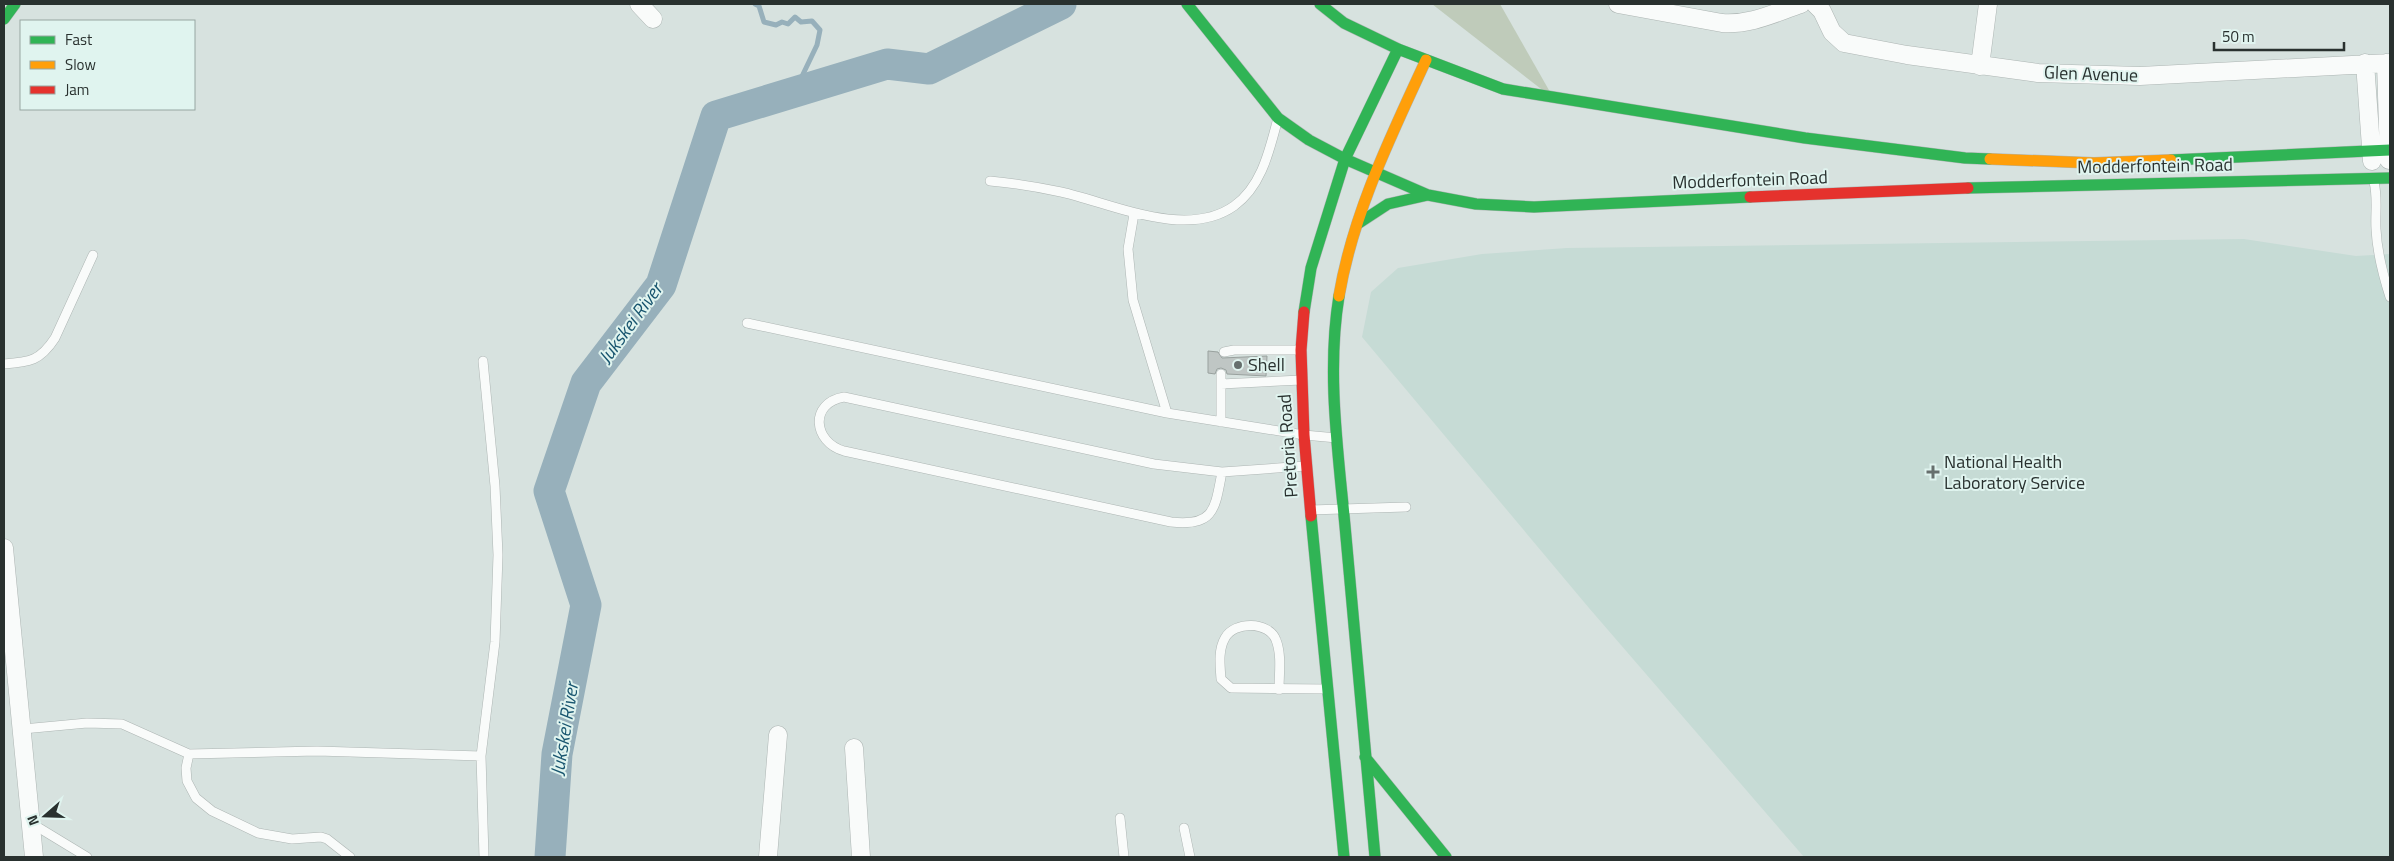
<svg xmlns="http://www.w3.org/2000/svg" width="2394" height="861" viewBox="0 0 2394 861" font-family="'Titillium Web',sans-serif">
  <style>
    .built { fill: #c6dbd5 }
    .green { fill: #bfcbba }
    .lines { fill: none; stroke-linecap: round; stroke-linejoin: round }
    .stream { stroke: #97b0bb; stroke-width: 5 }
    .river { stroke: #97b0bb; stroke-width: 31 }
    .building { fill: #bfc6c4; stroke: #99a19e }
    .lane-casing { stroke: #adb5b3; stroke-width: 10 }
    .street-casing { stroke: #adb5b3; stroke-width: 19 }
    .fast-casing { stroke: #adb5b3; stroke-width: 12 }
    .slow-casing { stroke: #adb5b3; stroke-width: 12 }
    .jam-casing { stroke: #adb5b3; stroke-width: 12 }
    .lane { stroke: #f9fbfa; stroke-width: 9 }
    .street { stroke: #f9fbfa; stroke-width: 18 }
    .fast { stroke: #30b455; stroke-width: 11 }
    .slow { stroke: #ff9f0a; stroke-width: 11 }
    .jam { stroke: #e5322d; stroke-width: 11 }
    .poi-dot { fill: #666f6d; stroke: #e0f4ef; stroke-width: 2 }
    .labels { text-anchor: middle; stroke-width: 4; stroke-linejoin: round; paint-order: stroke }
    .street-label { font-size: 18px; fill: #29312f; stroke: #e0f4ef }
    .poi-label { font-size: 18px; fill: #29312f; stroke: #e0f4ef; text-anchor: start }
    .water-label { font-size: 19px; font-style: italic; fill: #18556f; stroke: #e0f4ef }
  </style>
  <rect width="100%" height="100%" fill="#d7e2df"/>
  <path class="built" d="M2244 239 2356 256 2390 254V857H1804L1589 608 1362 337 1371 292 1398 268 1482 254 1567 248Z"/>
  <path class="green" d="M1432 4H1500L1554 99Z"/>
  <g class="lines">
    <path class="stream" d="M755 4 759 6 764 22 776 25 782 22 788 24 795 17 801 22 812 21 820 30 817 45 794 93"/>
    <path class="river" d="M550 857 557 754 586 605 549 491 586 383 661 285 716 116 887 64 929 69 1061 4"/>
  </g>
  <path class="building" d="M1208 351 1218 352 1222 358 1267 356 1266 376 1227 374 1226 370 1221 368 1217 369 1215 374 1208 373Z"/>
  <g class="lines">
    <defs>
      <path id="lane" d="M990 181C1013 183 1038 187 1061 192 1111 203 1186 240 1234 206 1261 187 1269 152 1277 122
        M2374 182C2378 198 2375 213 2376 229 2377 252 2383 275 2390 297
        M1134 214 1128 249 1133 300 1167 413
        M747 323 1167 413 1304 435 1337 438
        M1224 352 1234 350H1301
        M483 361 495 486 498 555 495 642 481 756 484 857
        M4 364C30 362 40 361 55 338L93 255
        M1221 384 1301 380
        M1221 422V374
        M1222 472C1215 508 1215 527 1171 522L844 451C813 442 809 403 844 397L1154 464 1222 472 1306 466
        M1310 510 1406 507
        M1279 690C1279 674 1282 655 1276 640 1269 621 1234 621 1225 638 1218 650 1220 665 1221 679L1231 688 1328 689
        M23 729 87 723 122 724 189 754 317 751 481 756
        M189 754 186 768 187 781 196 798 212 811 258 833 292 839 321 837 327 839 350 857
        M1120 818 1124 857
        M31 823 87 857
        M1184 828 1190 857"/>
      <path id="street" d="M639 4 653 19
        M1618 4 1722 23C1751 25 1774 13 1801 4
        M1815 4 1822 11 1832 32 1844 43 1907 55 2038 73 2140 76 2390 63
        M2365 63 2372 161
        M2386 63 2389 160
        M1980 66 1988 4
        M4 548 34 857
        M854 748 861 857
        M768 857 778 735"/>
      <path id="fast" d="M1187 4 1278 118 1309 140 1345 159 1428 195 1476 204 1534 207 1750 197
        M1320 4 1344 23 1398 49 1503 89 1805 138 1965 158 1990 159
        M4 19 15 4
        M2171 160 2390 150
        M1968 188 2390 178
        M1359 223 1388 204 1428 195
        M1339 296C1326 375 1339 457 1346 537 1356 643 1365 750 1375 857
        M1304 312 1311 268 1345 159 1398 49
        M1311 516 1344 857
        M1365 757 1446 857"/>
      <path id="slow" d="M1990 159 2094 163 2171 160
        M1339 296C1353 213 1391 136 1426 60"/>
      <path id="jam" d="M1750 197 1968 188
        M1304 312 1301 350 1304 435 1311 516"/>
    </defs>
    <use href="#lane" class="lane-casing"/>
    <use href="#street" class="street-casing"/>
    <use href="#fast" class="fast-casing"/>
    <use href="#slow" class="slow-casing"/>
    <use href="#jam" class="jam-casing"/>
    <use href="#lane" class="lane"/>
    <use href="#street" class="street"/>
    <use href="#fast" class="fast"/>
    <use href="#slow" class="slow"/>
    <use href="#jam" class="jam"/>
  </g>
  <g class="poi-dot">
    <circle cx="1238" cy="365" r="5"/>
    <path d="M1930.5 464.5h5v5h5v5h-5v5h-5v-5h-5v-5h5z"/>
  </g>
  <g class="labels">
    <g class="street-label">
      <text transform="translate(2091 74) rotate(2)" y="6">Glen Avenue</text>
      <text transform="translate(2155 166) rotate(-1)" y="6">Modderfontein Road</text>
      <text transform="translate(1750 180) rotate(-2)" y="6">Modderfontein Road</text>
      <text transform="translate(1288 446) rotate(-94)" y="6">Pretoria Road</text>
    </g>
    <g class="poi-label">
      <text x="1248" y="371">Shell</text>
      <text x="1944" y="468">National Health<tspan x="1944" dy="21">Laboratory Service</tspan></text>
    </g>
    <g class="water-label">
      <text transform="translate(630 323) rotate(-54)" y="7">Jukskei River</text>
      <text transform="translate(564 729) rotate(-81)" y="7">Jukskei River</text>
    </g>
  </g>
  <rect width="2394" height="861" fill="none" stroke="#29312f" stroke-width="10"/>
  <rect x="20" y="20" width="175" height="90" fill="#e0f4ef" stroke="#97a6a2"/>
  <rect x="30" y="36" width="25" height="8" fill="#30b455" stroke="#97a6a2"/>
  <text x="65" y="45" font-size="15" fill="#29312f">Fast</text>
  <rect x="30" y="61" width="25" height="8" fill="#ff9f0a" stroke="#97a6a2"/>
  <text x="65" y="70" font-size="15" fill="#29312f">Slow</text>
  <rect x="30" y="86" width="25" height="8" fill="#e5322d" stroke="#97a6a2"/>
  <text x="65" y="95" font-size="15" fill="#29312f">Jam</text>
  <g transform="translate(45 816) rotate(250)" stroke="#e0f4ef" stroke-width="4" paint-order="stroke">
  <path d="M0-4L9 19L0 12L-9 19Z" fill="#29312f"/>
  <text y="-8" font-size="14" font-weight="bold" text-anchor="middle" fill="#29312f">N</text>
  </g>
  <path d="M2214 42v8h130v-8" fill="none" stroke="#29312f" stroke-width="2.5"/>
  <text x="2222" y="42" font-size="15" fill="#29312f" stroke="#e0f4ef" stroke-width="4" paint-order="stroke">50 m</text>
</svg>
